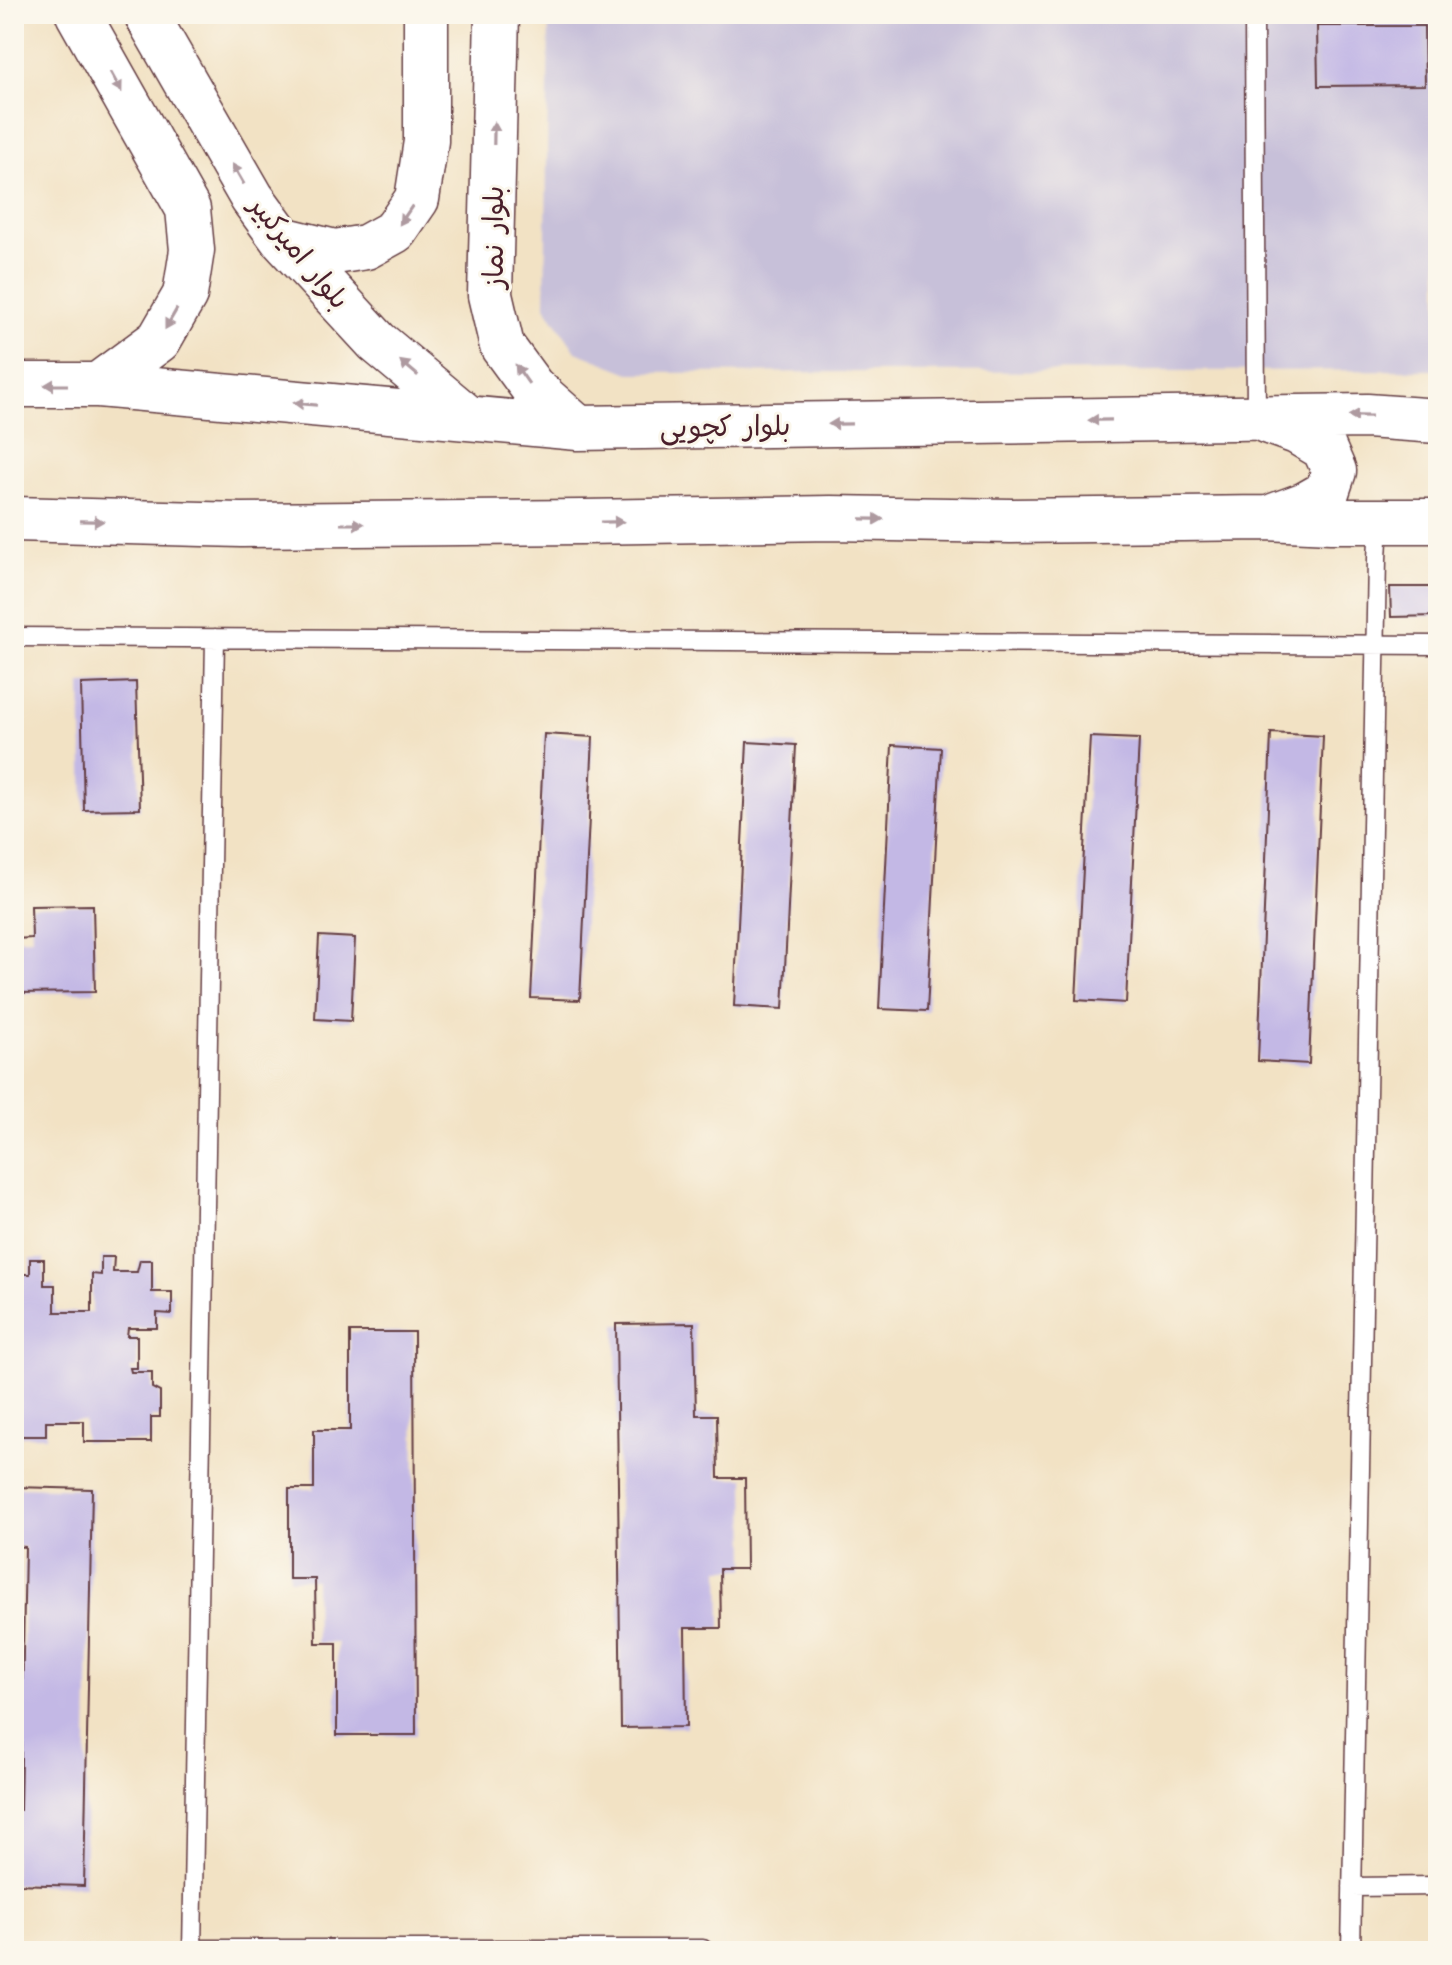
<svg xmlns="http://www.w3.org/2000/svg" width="1452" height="1965" viewBox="0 0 1452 1965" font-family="Kalam,'Playpen Sans Arabic',sans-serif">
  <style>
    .industrial { fill: #c7c0d9 }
    .building { fill: #c3b8e5 }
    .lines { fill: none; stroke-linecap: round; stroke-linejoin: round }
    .lane-casing { stroke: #633c42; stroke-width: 21 }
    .secondary-casing { stroke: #633c42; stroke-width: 47 }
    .lane { stroke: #fff; stroke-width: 18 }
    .secondary { stroke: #fff; stroke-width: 44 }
    .oneway { fill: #ae9aa0 }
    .labels { text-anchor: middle; stroke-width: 6; stroke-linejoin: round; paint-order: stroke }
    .street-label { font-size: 28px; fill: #4a1f2b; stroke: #fbf7ec }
  </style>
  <rect width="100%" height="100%" fill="#fbf7ec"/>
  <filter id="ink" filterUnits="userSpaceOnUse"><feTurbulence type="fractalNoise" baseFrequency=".0125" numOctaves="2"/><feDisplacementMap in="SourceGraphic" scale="16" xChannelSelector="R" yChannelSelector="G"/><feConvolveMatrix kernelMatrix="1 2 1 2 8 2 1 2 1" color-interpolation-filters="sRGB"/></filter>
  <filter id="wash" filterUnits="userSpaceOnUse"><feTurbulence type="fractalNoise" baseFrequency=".006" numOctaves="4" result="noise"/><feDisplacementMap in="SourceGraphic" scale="32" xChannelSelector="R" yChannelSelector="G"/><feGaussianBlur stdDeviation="1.8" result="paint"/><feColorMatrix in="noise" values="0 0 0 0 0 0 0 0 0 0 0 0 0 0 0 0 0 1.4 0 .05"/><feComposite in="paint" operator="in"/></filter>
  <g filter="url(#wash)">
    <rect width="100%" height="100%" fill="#f2e2c4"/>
    <path class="industrial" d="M549 14H1438V370L630 373 576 352 545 306Z"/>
    <g id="blocks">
      <path class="building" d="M1317 26H1424L1425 85 1318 86Z
        M1390 587H1438V616L1391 617Z
        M136 682 140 809 84 810 81 684Z
        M1271 733 1323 736 1309 1064 1258 1061Z
        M544 734 593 737 580 1000 531 998Z
        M1090 737 1139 739 1126 1003 1076 1000Z
        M747 742 796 745 783 1009 734 1006Z
        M892 745 941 748 927 1011 879 1009Z
        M93 905 95 992 14 993V939L32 938 31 906Z
        M319 936 355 938 351 1021 315 1019Z
        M101 1257H114L113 1272H137L140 1260H152V1292H172V1314L157 1313V1328H128L127 1336H137V1368H130L131 1372H152V1388L160 1392V1417H151V1442H84V1421H46V1436H14V1351L16 1349V1330H14V1274H30V1259H44V1285H55V1312H92V1274L101 1275Z
        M694 1323 696 1415H717L718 1478H745L746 1569H720L721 1628H685L686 1727 621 1728 616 1324Z
        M350 1332H414L416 1735H337V1643H316L315 1579H289V1489H314V1430H350Z
        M14 1487 92 1489 84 1886 14 1884V1810H20L25 1547 14 1546Z"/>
    </g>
  </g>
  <g filter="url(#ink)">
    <use href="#blocks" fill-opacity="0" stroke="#633c42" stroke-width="2"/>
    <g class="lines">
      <defs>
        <path id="lane" d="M1254 14 1256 417
          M14 637 1438 645
          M1352 1887 1438 1886
          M192 1949H703
          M192 1951 215 638
          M1351 1951 1377 559 1379 521"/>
        <path id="secondary" d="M78 14 188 209 192 250 185 295 159 340 98 385
          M146 14 252 198 282 239 377 342 468 418
          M497 14 490 295 502 346 532 387 578 428
          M282 239 335 252 366 247 395 231 417 199 426 141V14
          M14 385H98L578 428 1367 416 1438 421
          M1266 421 1297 432 1324 448 1334 471 1327 492 1306 504 1276 515
          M14 519 241 525 582 522 831 518 1011 521 1266 518 1331 521H1438"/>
      </defs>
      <use href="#lane" class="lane-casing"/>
      <use href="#secondary" class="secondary-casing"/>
      <use href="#lane" class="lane"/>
      <use href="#secondary" class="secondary"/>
    </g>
    <defs><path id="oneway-solid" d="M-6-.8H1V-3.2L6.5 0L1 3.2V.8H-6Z" transform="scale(2)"/></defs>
    <g class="oneway">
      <use href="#oneway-solid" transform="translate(116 82) rotate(61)"/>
      <use href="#oneway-solid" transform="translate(494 133) rotate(-89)"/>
      <use href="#oneway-solid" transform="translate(238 174) rotate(-120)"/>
      <use href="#oneway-solid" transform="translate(406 215) rotate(124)"/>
      <use href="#oneway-solid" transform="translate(171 319) rotate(120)"/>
      <use href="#oneway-solid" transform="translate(409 368) rotate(-140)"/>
      <use href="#oneway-solid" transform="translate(522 374) rotate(-125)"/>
      <use href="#oneway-solid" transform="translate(56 385) rotate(-180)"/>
      <use href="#oneway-solid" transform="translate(305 404) rotate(-175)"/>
      <use href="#oneway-solid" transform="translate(1360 416) rotate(-179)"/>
      <use href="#oneway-solid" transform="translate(1100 420) rotate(179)"/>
      <use href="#oneway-solid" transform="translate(840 424) rotate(179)"/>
      <use href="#oneway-solid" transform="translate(872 519) rotate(1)"/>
      <use href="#oneway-solid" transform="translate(92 521) rotate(1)"/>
      <use href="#oneway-solid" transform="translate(612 522) rotate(-1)"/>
      <use href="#oneway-solid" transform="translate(352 524)"/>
    </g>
  </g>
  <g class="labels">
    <g class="street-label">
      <text transform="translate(493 237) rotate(-90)" y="10">بلوار نماز</text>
      <text transform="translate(300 252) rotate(50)" y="10">بلوار امیرکبیر</text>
      <text transform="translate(725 426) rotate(-1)" y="10">بلوار کچویی</text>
    </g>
  </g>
  <rect width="1452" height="1965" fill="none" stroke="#fbf7ec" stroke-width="48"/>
</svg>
